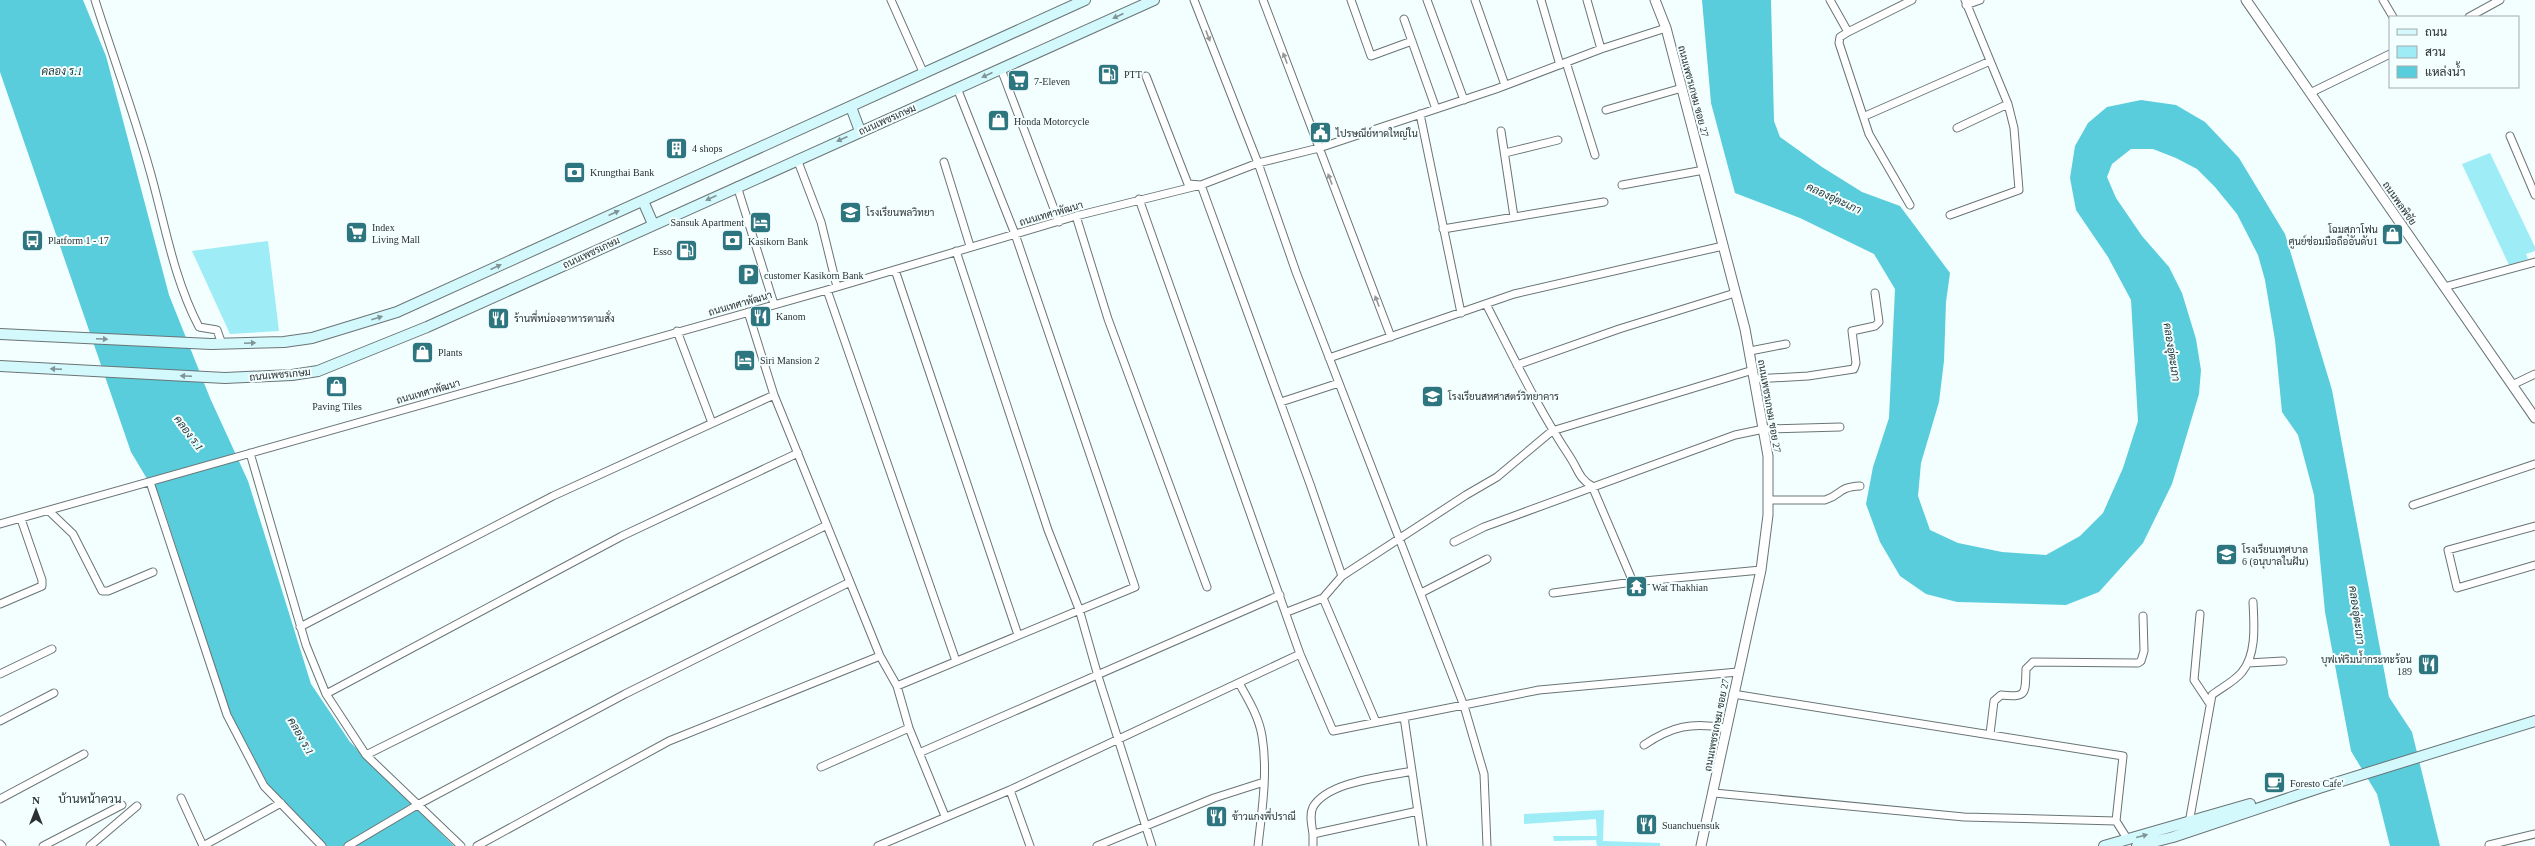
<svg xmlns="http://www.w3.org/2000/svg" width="2535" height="846" viewBox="0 0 2535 846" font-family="'Times New Roman',Sarabun,serif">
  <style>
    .green { fill: #9decf6 }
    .water { fill: #59cddb }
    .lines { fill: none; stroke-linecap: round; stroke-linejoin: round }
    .minor-casing { stroke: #6b7475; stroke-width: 9 }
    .tertiary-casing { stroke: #6b7475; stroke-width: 11 }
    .secondary-casing { stroke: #6b7475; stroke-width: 12 }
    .minor { stroke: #fff; stroke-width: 7 }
    .tertiary { stroke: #fff; stroke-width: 9 }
    .secondary { stroke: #d3f9fd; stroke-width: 10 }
    .oneway { fill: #809496 }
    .oneway2 { fill: #969898 }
    .labels { text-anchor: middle; stroke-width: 4; stroke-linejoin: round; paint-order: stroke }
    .poi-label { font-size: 10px; fill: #2c3030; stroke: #f3feff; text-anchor: start }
    .street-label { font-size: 10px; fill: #2c3030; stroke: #f3feff }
    .water-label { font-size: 11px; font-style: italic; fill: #1c3134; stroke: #f3feff }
    .quarter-label { font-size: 12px; fill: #2f3738; stroke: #f3feff }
  </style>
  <rect width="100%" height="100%" fill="#f3feff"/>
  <path class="green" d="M2490 153 2535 247V251L2526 254 2528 259 2509 265 2462 164Z
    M268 241 279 331 230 334 192 251Z
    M1604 810 1603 841 1660 843V846H1597L1596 840 1554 841 1553 836H1597L1596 819 1524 824V814Z"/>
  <path class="water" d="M0 0H83L106 56 169 295 210 398 248 481 311 684 350 742 454 846H326L270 788 230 714 162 504 131 452 0 72Z
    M1702 0H1771L1774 121 1780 137 1822 167 1862 192 1900 206 1950 273 1946 302 1944 361 1939 402 1921 463 1918 496 1930 530 1958 543 2002 552 2046 555 2080 536 2103 513 2123 468 2138 421 2131 300 2108 257 2076 210 2070 178 2075 146 2088 123 2107 107 2141 100 2176 105 2205 122 2239 158 2285 234 2332 390 2389 697 2412 732 2440 846H2390L2377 794 2351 751 2325 612 2314 495 2298 435 2282 412 2275 340 2265 280 2258 255 2237 214 2215 187 2197 169 2176 158 2153 149H2131L2112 164 2107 177 2116 198 2142 236 2169 267 2182 293 2196 339 2201 370 2199 394 2172 484 2143 543 2099 592 2066 605 1957 602 1926 594 1900 576 1880 542 1866 504 1873 467 1889 418 1895 289 1874 254 1800 218 1735 193 1711 103Z"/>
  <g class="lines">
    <defs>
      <path id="minor" d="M95 0C113 57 134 113 150 171 165 224 173 277 199 327L217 330 222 344
        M891 0 924 74
        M1194 0 1258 163 1296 272 1464 706 1484 774 1487 846
        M1263 0 1391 337
        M1351 0 1371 56 1412 41
        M1427 0 1464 100
        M1475 0 1505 85
        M1541 0 1560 65
        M1587 0 1601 49
        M1830 0 1848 32 1912 0
        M2383 0 2393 17
        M1966 5 1980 0
        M2469 17 2500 0
        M1404 19 1436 109
        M1848 32 1840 37 1839 43 1869 134 1910 205
        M1566 62 1595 155
        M1001 69 1059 222
        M1146 76 1188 184 1201 185 1310 484 1342 576
        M2310 93 2390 54
        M1606 110 1682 88
        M1420 114 1461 313
        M1865 116 1988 62
        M1957 128 2008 104
        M1501 131 1514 217
        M2510 136 2535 195
        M1505 153 1558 140
        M797 159 821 222 837 287
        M944 162 970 246
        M1622 185 1704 170
        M737 186 774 304
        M1139 199 1300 654 1333 731 1539 690 1738 672
        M1950 215 2019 190 2014 128 2008 104 1965 0
        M1076 216 1108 319 1207 587
        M1443 229 1604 202
        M956 251 1048 530 1079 609 1098 676 1152 846
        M895 270 1018 635
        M2444 287 2535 262
        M827 290 956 661
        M1486 304C1513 356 1538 409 1570 457 1578 469 1579 479 1592 486L1633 582
        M748 312 774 395 880 656 897 686 909 728 945 816
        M677 331 712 423
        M1750 351 1786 344
        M1329 358 1514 294 1723 246
        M1517 365 1619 329 1735 293
        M1755 379 1808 376 1854 369 1856 363 1852 331 1875 326 1879 322 1875 293
        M2512 385 2535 374
        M1281 402 1339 383
        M250 453 306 645 326 694 366 755 461 846
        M150 482 227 715 264 786 322 846
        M1768 500H1825C1842 495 1837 487 1860 486
        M2413 505 2535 464
        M49 511 73 534 102 591H108L153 572
        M0 524 827 290 1076 216 1201 185 1258 163 1319 148 1496 89 1601 49 1666 28
        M2535 526 2448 550 2457 588 2535 565
        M1454 542 1484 527 1735 435 1764 429 1840 427
        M1421 593 1487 559
        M1553 593 1633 582 1761 570
        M1323 598 1376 722
        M0 604 42 586V580L21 519
        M1287 612 1323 598 1342 576 1466 495 1497 477 1552 431 1753 370
        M2200 614 2194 680 2210 704
        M300 627 553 496 774 395
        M2248 663 2283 661
        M0 674 52 649
        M1239 683C1248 699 1259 717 1262 736 1268 772 1262 810 1258 846
        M897 686 1135 587 1015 234 957 88
        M326 694 622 536 798 453
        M1733 694 2123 756 2116 821
        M1404 717 1423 846
        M0 721 54 693
        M1990 734 1994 701 2001 695C2028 698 2025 693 2026 669L2033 662 2138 663 2141 661 2144 651 2143 616
        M1644 745C1672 726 1692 722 1725 728
        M919 753 1280 595
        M366 755 827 525
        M821 767 909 728
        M1010 790 1030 846
        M1714 793 1964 817 2116 821 2128 840
        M181 798 203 846
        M0 799 84 754
        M2189 823 2212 695C2221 688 2235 681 2242 672 2257 654 2254 623 2253 602
        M1313 834C1312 826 1309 815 1313 807 1328 781 1385 777 1412 771
        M0 844 2 846
        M2489 845 2535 834
        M43 846 122 805
        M90 846 137 806
        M203 846 281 803
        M348 846 419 804 625 694 850 582
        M477 846 669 741 880 656
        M878 846 1010 790 1300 654
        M1097 846 1214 798 1264 782
        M1313 846V834L1418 811"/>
      <path id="tertiary" d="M1655 0 1666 28 1745 329 1768 456V515L1761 570 1701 846
        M2246 0 2535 418"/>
      <path id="secondary" d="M851 107 860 131
        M643 201 653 224
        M0 334 211 344 284 342 312 338 397 312 1085 0
        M0 366 225 378 292 375 318 371 427 327 1154 0
        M2104 846 2250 804
        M2137 846 2173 837 2319 788 2535 721"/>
    </defs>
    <use href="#minor" class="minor-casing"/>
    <use href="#tertiary" class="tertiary-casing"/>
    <use href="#secondary" class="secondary-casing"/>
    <use href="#minor" class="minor"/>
    <use href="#tertiary" class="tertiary"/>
    <use href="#secondary" class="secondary"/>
  </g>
  <defs><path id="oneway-solid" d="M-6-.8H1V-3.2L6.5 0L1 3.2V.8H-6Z"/></defs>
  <g class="oneway">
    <use href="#oneway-solid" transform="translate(1118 16) rotate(155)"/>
    <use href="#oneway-solid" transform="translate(987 75) rotate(156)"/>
    <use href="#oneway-solid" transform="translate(842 139) rotate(156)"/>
    <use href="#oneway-solid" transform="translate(711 198) rotate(156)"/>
    <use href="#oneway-solid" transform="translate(614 213) rotate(-25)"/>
    <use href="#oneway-solid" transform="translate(496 267) rotate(-24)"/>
    <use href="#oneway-solid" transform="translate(377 318) rotate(-17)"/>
    <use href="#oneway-solid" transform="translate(102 339) rotate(3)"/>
    <use href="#oneway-solid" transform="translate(250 343) rotate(-2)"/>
    <use href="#oneway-solid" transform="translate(56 369) rotate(-177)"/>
    <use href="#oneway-solid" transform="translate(186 376) rotate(-177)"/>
    <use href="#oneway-solid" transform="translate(2142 836) rotate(-15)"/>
  </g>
  <g class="oneway2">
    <use href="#oneway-solid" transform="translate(1208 36) rotate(69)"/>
    <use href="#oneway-solid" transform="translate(1285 58) rotate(-111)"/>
    <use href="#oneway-solid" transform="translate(1330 179) rotate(-111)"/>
    <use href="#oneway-solid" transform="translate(1377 301) rotate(-111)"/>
  </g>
  <defs>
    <symbol id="fuel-square" viewBox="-11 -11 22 22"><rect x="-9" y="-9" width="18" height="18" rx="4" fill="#2e767f" stroke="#f3feff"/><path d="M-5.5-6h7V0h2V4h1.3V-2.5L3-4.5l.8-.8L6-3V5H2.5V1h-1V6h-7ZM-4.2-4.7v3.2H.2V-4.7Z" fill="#fff"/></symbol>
    <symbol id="supermarket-square" viewBox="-11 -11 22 22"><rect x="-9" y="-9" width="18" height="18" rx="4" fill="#2e767f" stroke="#f3feff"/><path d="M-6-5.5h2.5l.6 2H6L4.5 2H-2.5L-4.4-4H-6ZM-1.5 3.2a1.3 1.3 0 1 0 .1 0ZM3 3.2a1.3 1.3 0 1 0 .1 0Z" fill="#fff"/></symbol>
    <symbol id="shop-square" viewBox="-11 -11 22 22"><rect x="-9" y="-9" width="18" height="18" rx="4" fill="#2e767f" stroke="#f3feff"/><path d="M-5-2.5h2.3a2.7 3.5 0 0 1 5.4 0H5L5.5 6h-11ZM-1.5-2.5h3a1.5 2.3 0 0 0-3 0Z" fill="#fff"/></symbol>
    <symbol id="civic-square" viewBox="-11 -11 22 22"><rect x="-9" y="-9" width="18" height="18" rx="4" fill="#2e767f" stroke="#f3feff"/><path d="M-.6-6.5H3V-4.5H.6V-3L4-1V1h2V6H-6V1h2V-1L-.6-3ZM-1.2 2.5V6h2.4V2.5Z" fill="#fff"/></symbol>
    <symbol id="building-square" viewBox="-11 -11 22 22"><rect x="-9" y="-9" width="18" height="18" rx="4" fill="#2e767f" stroke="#f3feff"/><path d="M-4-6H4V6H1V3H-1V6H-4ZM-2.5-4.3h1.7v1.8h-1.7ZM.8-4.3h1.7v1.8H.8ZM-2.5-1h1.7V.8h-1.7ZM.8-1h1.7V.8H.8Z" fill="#fff"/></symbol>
    <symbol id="bank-square" viewBox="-11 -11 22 22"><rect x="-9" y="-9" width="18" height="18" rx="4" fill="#2e767f" stroke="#f3feff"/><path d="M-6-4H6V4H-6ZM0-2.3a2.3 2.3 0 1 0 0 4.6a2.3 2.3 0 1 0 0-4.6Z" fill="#fff"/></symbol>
    <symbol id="school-square" viewBox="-11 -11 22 22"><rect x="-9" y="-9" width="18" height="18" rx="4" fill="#2e767f" stroke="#f3feff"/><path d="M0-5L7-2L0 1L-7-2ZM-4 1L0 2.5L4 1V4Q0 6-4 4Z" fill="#fff"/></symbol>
    <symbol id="hotel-square" viewBox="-11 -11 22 22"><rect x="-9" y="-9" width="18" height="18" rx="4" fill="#2e767f" stroke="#f3feff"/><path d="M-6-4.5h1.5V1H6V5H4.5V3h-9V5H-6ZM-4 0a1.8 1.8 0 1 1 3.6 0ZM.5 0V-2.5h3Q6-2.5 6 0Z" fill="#fff"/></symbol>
    <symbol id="bus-square" viewBox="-11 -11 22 22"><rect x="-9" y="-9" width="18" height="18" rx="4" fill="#2e767f" stroke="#f3feff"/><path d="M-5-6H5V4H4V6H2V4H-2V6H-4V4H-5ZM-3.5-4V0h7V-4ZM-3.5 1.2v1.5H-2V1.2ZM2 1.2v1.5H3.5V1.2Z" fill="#fff"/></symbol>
    <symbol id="parking-square" viewBox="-11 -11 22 22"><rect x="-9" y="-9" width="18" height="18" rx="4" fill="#2e767f" stroke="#f3feff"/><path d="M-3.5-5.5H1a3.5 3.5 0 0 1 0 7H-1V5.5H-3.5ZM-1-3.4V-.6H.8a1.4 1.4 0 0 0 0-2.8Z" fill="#fff"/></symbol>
    <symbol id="restaurant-square" viewBox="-11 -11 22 22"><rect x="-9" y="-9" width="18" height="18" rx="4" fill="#2e767f" stroke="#f3feff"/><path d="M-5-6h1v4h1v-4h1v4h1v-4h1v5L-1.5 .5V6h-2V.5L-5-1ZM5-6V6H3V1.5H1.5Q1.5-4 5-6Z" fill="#fff"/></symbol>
    <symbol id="temple-square" viewBox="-11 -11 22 22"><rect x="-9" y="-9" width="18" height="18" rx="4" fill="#2e767f" stroke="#f3feff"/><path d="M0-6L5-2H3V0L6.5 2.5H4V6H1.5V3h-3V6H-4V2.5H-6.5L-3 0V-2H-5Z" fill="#fff"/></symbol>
    <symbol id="cafe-square" viewBox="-11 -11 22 22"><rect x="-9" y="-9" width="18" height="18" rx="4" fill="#2e767f" stroke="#f3feff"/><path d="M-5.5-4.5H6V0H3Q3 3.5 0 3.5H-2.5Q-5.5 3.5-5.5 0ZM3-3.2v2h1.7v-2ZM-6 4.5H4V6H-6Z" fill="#fff"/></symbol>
  </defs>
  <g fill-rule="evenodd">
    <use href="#fuel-square" x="1096" y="62" width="25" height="25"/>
    <use href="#supermarket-square" x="1006" y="68" width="25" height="25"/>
    <use href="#shop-square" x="986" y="108" width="25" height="25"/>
    <use href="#civic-square" x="1308" y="120" width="25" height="25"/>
    <use href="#building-square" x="664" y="136" width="25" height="25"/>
    <use href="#bank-square" x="562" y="160" width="25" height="25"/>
    <use href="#school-square" x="838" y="200" width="25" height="25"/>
    <use href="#hotel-square" x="748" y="210" width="25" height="25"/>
    <use href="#supermarket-square" x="344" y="220" width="25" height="25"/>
    <use href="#shop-square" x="2380" y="222" width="25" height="25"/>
    <use href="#bus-square" x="20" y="228" width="25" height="25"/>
    <use href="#bank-square" x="720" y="228" width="25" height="25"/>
    <use href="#fuel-square" x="674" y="238" width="25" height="25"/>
    <use href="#parking-square" x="736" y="262" width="25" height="25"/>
    <use href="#restaurant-square" x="748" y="304" width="25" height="25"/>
    <use href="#restaurant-square" x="486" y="306" width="25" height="25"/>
    <use href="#shop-square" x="410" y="340" width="25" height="25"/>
    <use href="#hotel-square" x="732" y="348" width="25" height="25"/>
    <use href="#shop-square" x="324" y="374" width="25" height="25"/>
    <use href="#school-square" x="1420" y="384" width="25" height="25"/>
    <use href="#school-square" x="2214" y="542" width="25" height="25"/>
    <use href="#temple-square" x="1624" y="574" width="25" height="25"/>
    <use href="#restaurant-square" x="2416" y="652" width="25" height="25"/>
    <use href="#cafe-square" x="2262" y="770" width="25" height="25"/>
    <use href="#restaurant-square" x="1204" y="804" width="25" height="25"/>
    <use href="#restaurant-square" x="1634" y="812" width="25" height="25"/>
  </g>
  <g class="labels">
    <g class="poi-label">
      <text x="1124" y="78">PTT</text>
      <text x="1034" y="85">7-Eleven</text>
      <text x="1014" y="125">Honda Motorcycle</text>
      <text x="1336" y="137">ไปรษณีย์หาดใหญ่ใน</text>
      <text x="692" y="152">4 shops</text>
      <text x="590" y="176">Krungthai Bank</text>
      <text x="866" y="216">โรงเรียนพลวิทยา</text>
      <text x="744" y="226" text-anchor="end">Sansuk Apartment</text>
      <text x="372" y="231">Index<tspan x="372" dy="12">Living Mall</tspan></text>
      <text x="2378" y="233" text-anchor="end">โฉมสุภาโฟน<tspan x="2378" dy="12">ศูนย์ซ่อมมือถืออันดับ1</tspan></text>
      <text x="48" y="244">Platform 1 - 17</text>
      <text x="748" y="245">Kasikorn Bank</text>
      <text x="672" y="255" text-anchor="end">Esso</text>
      <text x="764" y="279">customer Kasikorn Bank</text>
      <text x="776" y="320">Kanom</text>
      <text x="514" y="322">ร้านพี่หน่องอาหารตามสั่ง</text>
      <text x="438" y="356">Plants</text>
      <text x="760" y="364">Siri Mansion 2</text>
      <text x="1448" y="400">โรงเรียนสหศาสตร์วิทยาคาร</text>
      <text x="337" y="410" text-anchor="middle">Paving Tiles</text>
      <text x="2242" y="553">โรงเรียนเทศบาล<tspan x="2242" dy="12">6 (อนุบาลในฝัน)</tspan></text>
      <text x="1652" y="591">Wat Thakhian</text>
      <text x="2412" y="663" text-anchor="end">บุฟเฟ่ริมน้ำกระทะร้อน<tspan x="2412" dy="12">189</tspan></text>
      <text x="2290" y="787">Foresto Cafe'</text>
      <text x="1232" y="820">ข้าวแกงพี่ปราณี</text>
      <text x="1662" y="829">Suanchuensuk</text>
    </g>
    <g class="street-label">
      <text transform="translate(1694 91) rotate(75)" y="4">ถนนเพชรเกษม ซอย 27</text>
      <text transform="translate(887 119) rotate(-24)" y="4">ถนนเพชรเกษม</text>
      <text transform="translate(2400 203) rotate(55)" y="4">ถนนพลพิชัย</text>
      <text transform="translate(1051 213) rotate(-16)" y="4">ถนนเทศาพัฒนา</text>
      <text transform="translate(591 252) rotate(-25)" y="4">ถนนเพชรเกษม</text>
      <text transform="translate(740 303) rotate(-16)" y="4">ถนนเทศาพัฒนา</text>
      <text transform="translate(280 374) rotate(-5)" y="4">ถนนเพชรเกษม</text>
      <text transform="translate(428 391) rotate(-16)" y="4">ถนนเทศาพัฒนา</text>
      <text transform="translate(1770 406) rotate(80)" y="4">ถนนเพชรเกษม ซอย 27</text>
      <text transform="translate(1716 725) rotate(-79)" y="4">ถนนเพชรเกษม ซอย 27</text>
    </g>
    <g class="water-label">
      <text x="62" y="75">คลอง ร.1</text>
      <text transform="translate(1834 198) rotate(25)" y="4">คลองอุ่ตะเภา</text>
      <text transform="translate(2172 352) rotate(81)" y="4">คลองอุ่ตะเภา</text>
      <text transform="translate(189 433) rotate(53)" y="4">คลอง ร.1</text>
      <text transform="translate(2357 615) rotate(82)" y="4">คลองอุ่ตะเภา</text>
      <text transform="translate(301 736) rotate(60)" y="4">คลอง ร.1</text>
    </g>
    <g class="quarter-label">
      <text x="90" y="803">บ้านหน้าควน</text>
    </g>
  </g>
  <rect x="2389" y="16" width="130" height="72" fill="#f3feff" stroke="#a3acac"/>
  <rect x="2397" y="29" width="20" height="6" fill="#d3f9fd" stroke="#a3acac"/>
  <text x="2425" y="36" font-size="12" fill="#2c3030">ถนน</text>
  <rect x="2397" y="46" width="20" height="12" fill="#9decf6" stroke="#a3acac"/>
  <text x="2425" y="56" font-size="12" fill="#2c3030">สวน</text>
  <rect x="2397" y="66" width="20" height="12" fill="#59cddb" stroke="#a3acac"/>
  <text x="2425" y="76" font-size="12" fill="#2c3030">แหล่งน้ำ</text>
  <g transform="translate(36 810)" stroke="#f3feff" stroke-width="3" paint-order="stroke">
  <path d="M0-3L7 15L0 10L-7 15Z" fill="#2c3030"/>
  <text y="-6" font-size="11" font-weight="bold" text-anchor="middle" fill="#2c3030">N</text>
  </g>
</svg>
